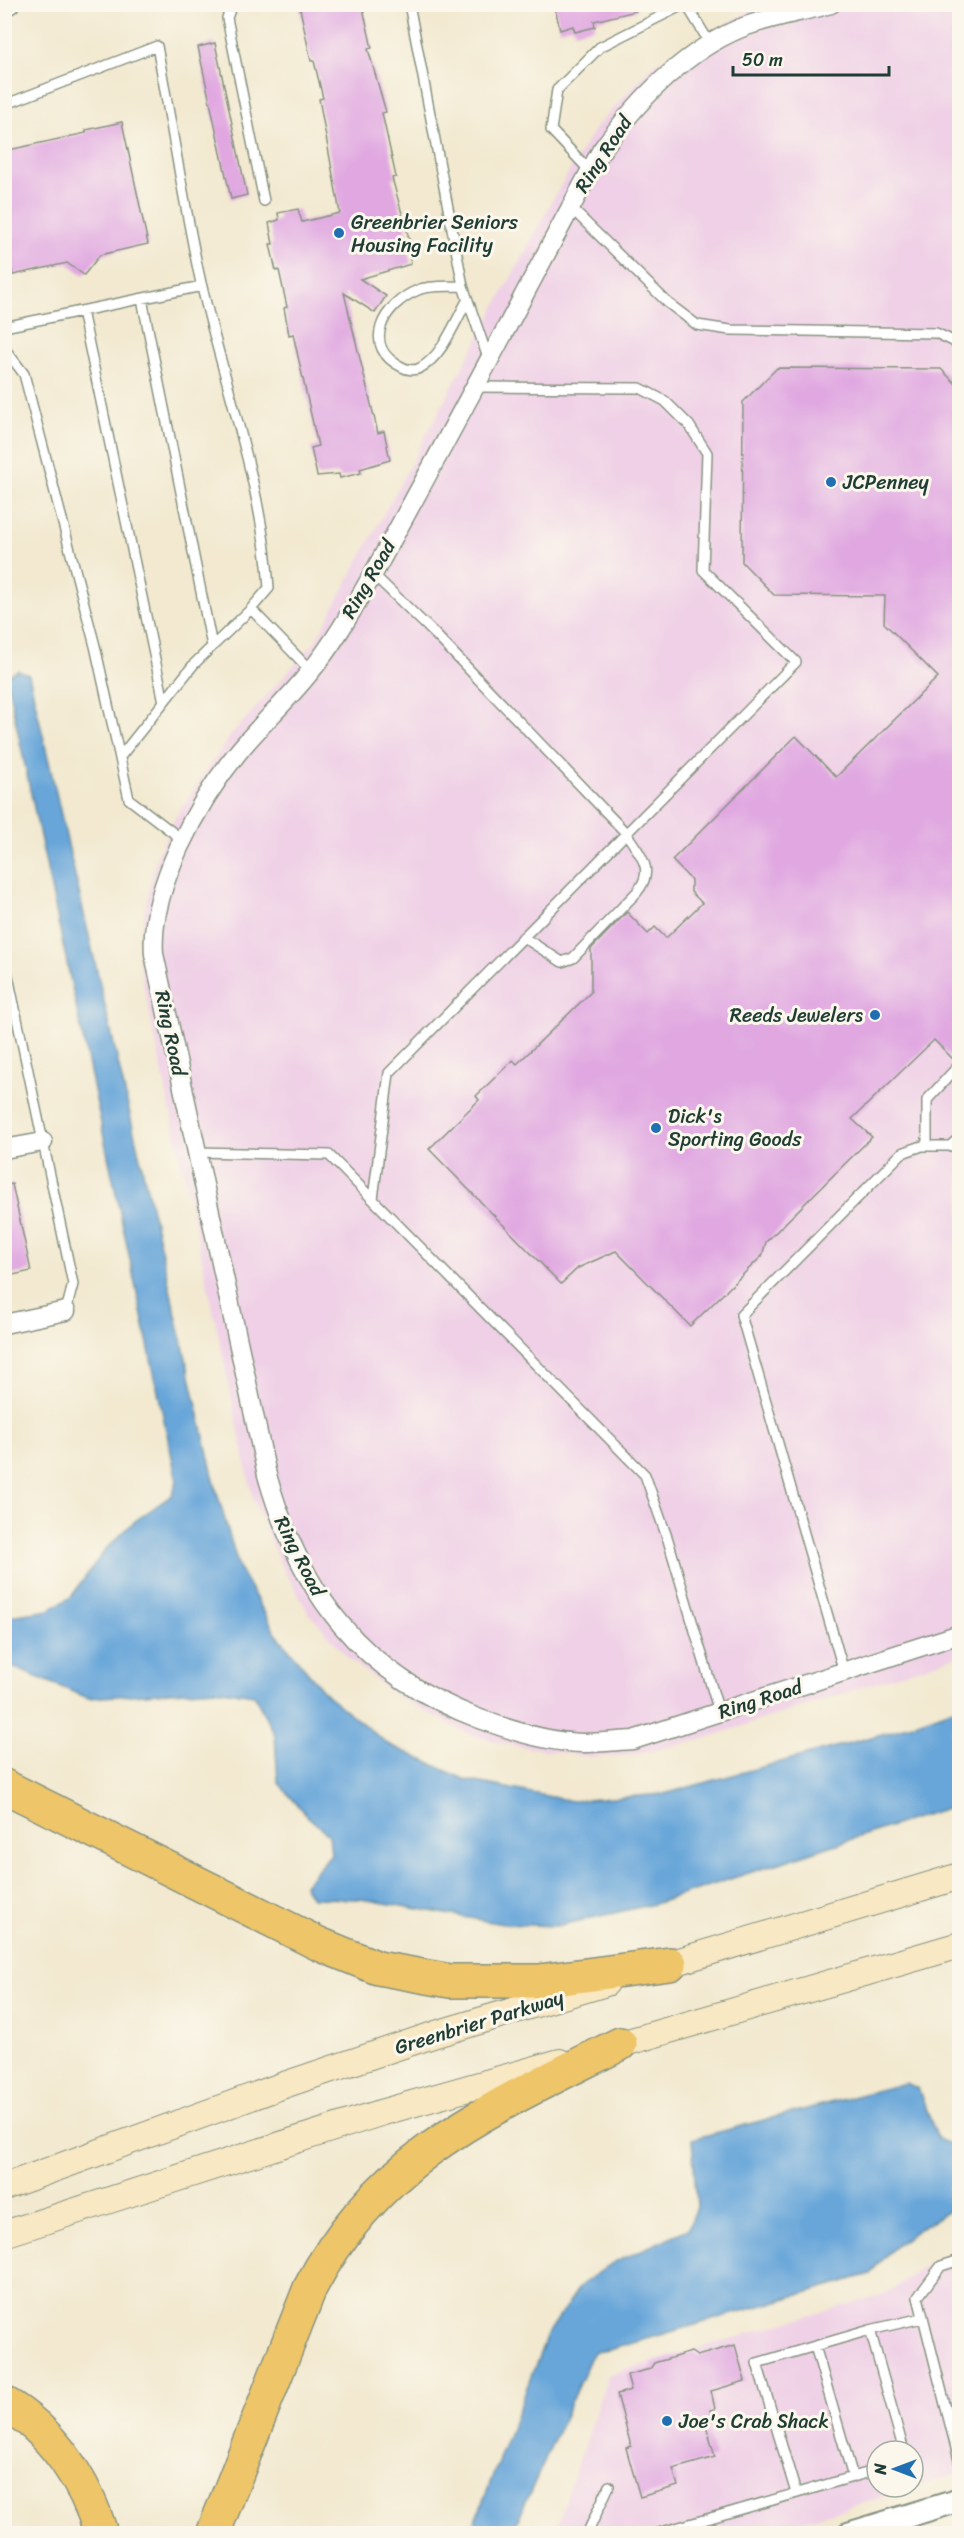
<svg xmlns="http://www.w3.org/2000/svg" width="964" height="2538" viewBox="0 0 964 2538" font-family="Sriracha,sans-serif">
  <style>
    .built { fill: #efd0e6; fill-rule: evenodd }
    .water { fill: #67a6d9; stroke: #437286; stroke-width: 1.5 }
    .building { fill: #e0a7e1 }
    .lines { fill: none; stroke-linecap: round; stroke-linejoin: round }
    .service-casing { stroke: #889382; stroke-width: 12 }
    .minor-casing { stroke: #889382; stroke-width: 21 }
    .tertiary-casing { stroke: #889382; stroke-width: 26 }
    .secondary-casing { stroke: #889382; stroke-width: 28 }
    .motorway-casing { stroke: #889382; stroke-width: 36 }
    .service { stroke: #fff; stroke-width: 9 }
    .minor { stroke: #fff; stroke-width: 18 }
    .tertiary { stroke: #fff; stroke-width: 22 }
    .secondary { stroke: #f8e8c3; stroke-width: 26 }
    .motorway { stroke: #eec569; stroke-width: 33 }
    .poi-dot { fill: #1f6fb2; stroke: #fbf7ec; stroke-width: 2 }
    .labels { text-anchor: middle; stroke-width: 6; stroke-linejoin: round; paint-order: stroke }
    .street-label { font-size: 20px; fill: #1f3d34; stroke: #fbf7ec }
    .poi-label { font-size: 20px; fill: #1f3d34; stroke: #fbf7ec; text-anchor: start }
  </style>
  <rect width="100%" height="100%" fill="#fbf7ec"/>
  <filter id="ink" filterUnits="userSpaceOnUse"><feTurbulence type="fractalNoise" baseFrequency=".0167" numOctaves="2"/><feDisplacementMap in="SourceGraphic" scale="12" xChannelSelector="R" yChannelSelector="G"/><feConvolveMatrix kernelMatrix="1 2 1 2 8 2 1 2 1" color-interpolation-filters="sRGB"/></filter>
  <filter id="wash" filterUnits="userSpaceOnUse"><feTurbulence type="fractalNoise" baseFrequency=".008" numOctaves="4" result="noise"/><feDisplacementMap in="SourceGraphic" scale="24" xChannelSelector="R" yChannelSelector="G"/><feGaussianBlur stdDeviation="1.35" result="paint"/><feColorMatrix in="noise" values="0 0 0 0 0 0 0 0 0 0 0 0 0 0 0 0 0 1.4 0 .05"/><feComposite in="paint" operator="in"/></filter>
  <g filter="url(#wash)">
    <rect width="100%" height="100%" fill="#f2e9d0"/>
    <path class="built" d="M760 5H959L960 1655 700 1740 633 1755 590 1757 511 1745 469 1734 395 1695 350 1660 308 1612 280 1563 253 1498 139 963V939L156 858 175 818 230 736 315 642 557 192 595 128 653 65Z
      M959 2251V2474L762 2533 554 2534 609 2374 887 2293 931 2262ZM877 2451H913V2487H877Z"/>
    <path class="water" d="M18 670 29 675 216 1489 239 1568 277 1635 327 1695 388 1744 466 1780 572 1801 664 1794 893 1731 959 1707V1804L654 1904 556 1926 503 1924 362 1899 312 1898 304 1885 331 1854 329 1835 306 1815 278 1782 275 1735 254 1695 215 1689 88 1698 5 1664V1617L49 1610 71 1597 104 1551 135 1521 172 1495 177 1481 6 676Z
      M905 2083 918 2088 938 2139 959 2148V2205C926 2224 893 2242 870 2274L609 2350 593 2352 512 2533H471L547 2335 580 2286 611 2264 688 2229 697 2207 692 2139Z"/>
    <g id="blocks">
      <path class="building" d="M299 4H362L372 48 368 49 386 112 382 113 396 177 392 178 410 242H406L411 264 360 279 386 296 375 313 344 293 378 433 384 431 390 460 360 469 361 473 340 478 339 474 317 476 311 448 318 446 293 334 289 335 284 308 287 307 279 270 276 271 270 244H273L269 223 279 220 278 213 298 209 302 222 340 213 319 99 323 98 314 61H311Z
        M554 4H635L636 11 594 21 595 27 575 32 573 26 560 30Z
        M215 43 247 195 231 199 198 47Z
        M122 122 148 244 100 255 84 275 67 263 13 275 4 234V151L86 133V130Z
        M777 368 941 369 960 388V1057L954 1060 934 1040 852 1119 872 1137 766 1242 762 1256 690 1326 616 1251 578 1268 561 1284 429 1149 479 1100 476 1096 513 1060 517 1064 591 992V949L627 912 648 934 655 927 666 938 702 903 691 892V880L672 860 796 736 836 777 938 677 884 623 885 596 774 595 742 562 743 402Z
        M12 1184 31 1271 4 1277V1185Z
        M735 2345 745 2381 711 2391 715 2409 710 2410 713 2420 705 2422 715 2457 673 2469 678 2486 640 2497 626 2448 631 2446 617 2394 631 2390 627 2375 650 2369 654 2363 691 2352 697 2356Z"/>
    </g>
  </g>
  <g filter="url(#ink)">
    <use href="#blocks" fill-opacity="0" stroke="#889382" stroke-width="1.5"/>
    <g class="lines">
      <defs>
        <path id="service" d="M232 4 227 18 264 201
          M409 4 463 286 488 358
          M686 4 711 45
          M4 105 157 46C171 122 183 198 199 274 222 378 262 481 269 588L251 609 311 671
          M590 171 551 130 557 90 600 47 685 4
          M570 207 668 303 697 325 730 330 936 333 953 341 960 348
          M463 286C449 287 430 285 418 290 383 304 360 347 402 367 407 370 415 371 420 368 442 357 455 322 467 301
          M142 299 212 646
          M82 311 164 702
          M4 327 202 286
          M4 348 24 374 95 646 129 799 184 841
          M373 574 434 633 626 833C640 855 656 869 637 892L573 958 562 962 523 937
          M120 757 194 664 251 609
          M4 957 73 1284 66 1311
          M927 1146V1100L960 1064
          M197 1152 329 1155 645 1475 668 1540 719 1712
          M373 1199 389 1073 796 662 703 570 707 453 689 425 665 401 640 388 473 387
          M844 1672 741 1315 902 1153 922 1146H950L960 1137
          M960 2260 941 2266 918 2297 960 2464
          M815 2346 853 2477
          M904 2451 870 2330 922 2318
          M796 2493 757 2363 870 2330
          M587 2534 609 2486
          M655 2534 877 2470"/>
        <path id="minor" d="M831 4C802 12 769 17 741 28 683 52 637 101 601 151 525 292 451 434 373 574 354 607 335 642 310 672 288 700 261 724 239 751 198 801 149 889 154 954L267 1475C301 1595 361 1674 480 1719 512 1731 548 1742 583 1743 599 1743 616 1741 633 1740L960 1634
          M4 7 10 4
          M4 1149 43 1142
          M4 1324 66 1311"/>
        <path id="tertiary" d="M848 2534 960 2500"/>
        <path id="secondary" d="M653 1969 960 1876
          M604 2049 960 1945
          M4 2187 284 2085 436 2034 606 1983
          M4 2234 380 2113 560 2062"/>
        <path id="motorway" d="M4 1786 319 1944 378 1968 450 1981H539L670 1964
          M4 2403C52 2430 86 2482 101 2534
          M213 2534 310 2288C379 2154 493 2108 620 2044"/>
      </defs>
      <use href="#service" class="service-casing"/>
      <use href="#minor" class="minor-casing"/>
      <use href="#tertiary" class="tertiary-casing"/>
      <use href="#secondary" class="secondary-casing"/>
      <use href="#motorway" class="motorway-casing"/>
      <use href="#service" class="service"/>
      <use href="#minor" class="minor"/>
      <use href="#tertiary" class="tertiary"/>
      <use href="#secondary" class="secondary"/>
      <use href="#motorway" class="motorway"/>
    </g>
  </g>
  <g class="poi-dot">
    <circle cx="339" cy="233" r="6"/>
    <circle cx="831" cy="482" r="6"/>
    <circle cx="875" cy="1015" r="6"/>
    <circle cx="656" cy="1128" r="6"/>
    <circle cx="667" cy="2421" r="6"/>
  </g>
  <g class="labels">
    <g class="street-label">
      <text transform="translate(603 154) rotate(-57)" y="7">Ring Road</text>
      <text transform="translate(368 579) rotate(-60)" y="7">Ring Road</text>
      <text transform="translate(171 1033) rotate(78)" y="7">Ring Road</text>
      <text transform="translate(300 1556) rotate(63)" y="7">Ring Road</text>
      <text transform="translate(760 1699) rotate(-18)" y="7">Ring Road</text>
      <text transform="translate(479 2022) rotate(-17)" y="7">Greenbrier Parkway</text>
    </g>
    <g class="poi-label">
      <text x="351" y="229">Greenbrier Seniors<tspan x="351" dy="23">Housing Facility</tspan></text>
      <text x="843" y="489">JCPenney</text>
      <text x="863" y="1022" text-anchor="end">Reeds Jewelers</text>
      <text x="668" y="1123">Dick's<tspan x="668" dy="23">Sporting Goods</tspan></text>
      <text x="679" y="2428">Joe's Crab Shack</text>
    </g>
  </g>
  <rect width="964" height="2538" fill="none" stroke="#fbf7ec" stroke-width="24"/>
  <g transform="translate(895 2469) rotate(270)"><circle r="28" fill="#fbf7ec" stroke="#a3ada2" stroke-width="1.5"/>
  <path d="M0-4.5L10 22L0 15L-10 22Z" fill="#1f6fb2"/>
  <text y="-9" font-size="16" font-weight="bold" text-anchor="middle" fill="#1f3d34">N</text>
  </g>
  <path d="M733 66v9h156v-9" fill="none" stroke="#1f3d34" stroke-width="3"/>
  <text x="742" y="66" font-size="18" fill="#1f3d34" stroke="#fbf7ec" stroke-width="4.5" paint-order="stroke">50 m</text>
</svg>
